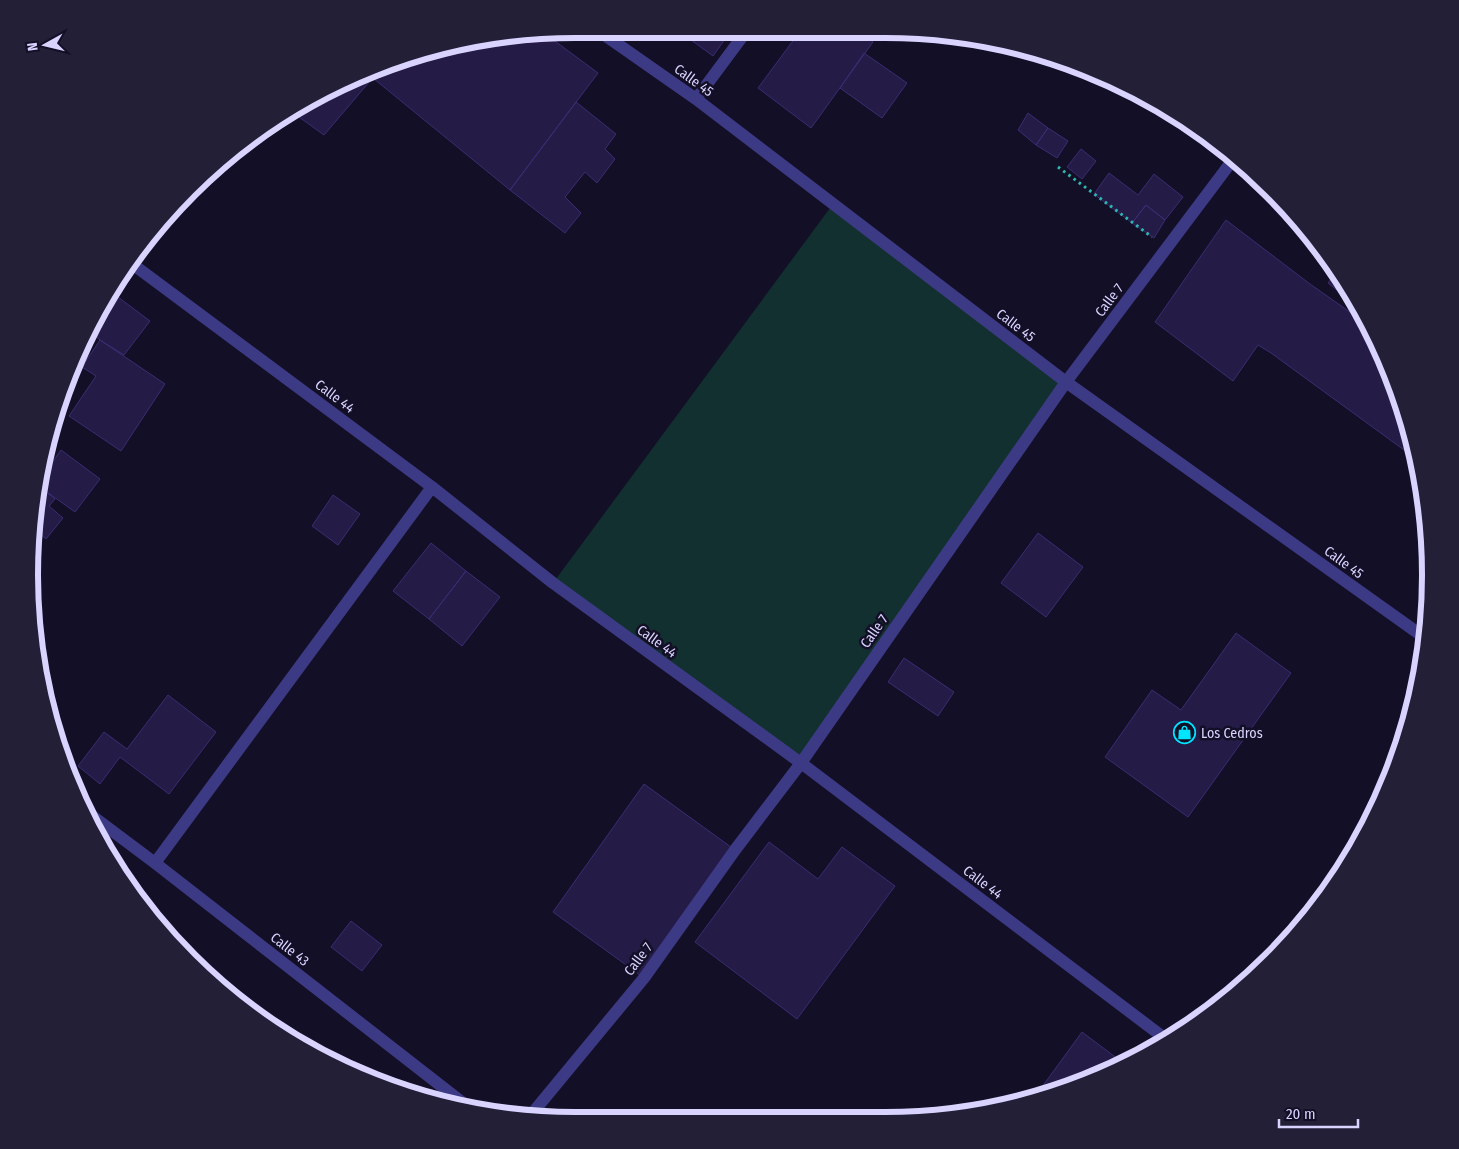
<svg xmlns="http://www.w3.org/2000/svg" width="1459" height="1149" viewBox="0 0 1459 1149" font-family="'Fira Sans Condensed',sans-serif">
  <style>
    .green { fill: #12302f }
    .building { fill: #241b47; stroke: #3b2d73 }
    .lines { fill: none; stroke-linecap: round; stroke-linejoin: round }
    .path { stroke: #2fb8b0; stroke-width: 3; stroke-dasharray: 2.5 4; stroke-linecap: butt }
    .street { stroke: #3d3a85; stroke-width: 12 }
    .labels { text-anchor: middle; stroke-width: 5; stroke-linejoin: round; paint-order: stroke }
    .street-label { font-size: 14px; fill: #d9d4ff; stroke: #130f26 }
    .poi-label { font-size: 14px; fill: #d9d4ff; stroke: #130f26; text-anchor: start }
    .rim { fill: none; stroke: #d9d4ff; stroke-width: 6 }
  </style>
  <rect width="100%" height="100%" fill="#130f26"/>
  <path class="green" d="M833 204 1066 382 801 763 553 583Z"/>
  <path class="building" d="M676 29H732L713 56Z
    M801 30H856L873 42 811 128 758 88Z
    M544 33 598 73 510 190 368 74 434 47Z
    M864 53 907 83 882 118 840 88Z
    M365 76 370 81 324 135 292 112 302 102Z
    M576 102 616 134 605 149 615 159 597 183 585 172 565 197 581 213 565 233 510 190Z
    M1028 113 1048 128 1036 145 1018 130Z
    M1048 128 1068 141 1057 158 1036 145Z
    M1081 149 1096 161 1082 179 1067 167Z
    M1109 173 1138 195 1154 174 1183 197 1165 220 1146 205 1132 223 1094 194Z
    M1146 205 1165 220 1154 238 1132 223Z
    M1226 220 1310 284 1367 324 1401 399 1415 458 1271 353 1258 345 1233 381 1155 322Z
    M1337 271 1357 302 1360 308 1328 283Z
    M110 291 150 321 124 355 100 340 90 331 102 301Z
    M100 340 165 384 121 451 69 416 96 376 82 367Z
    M61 450 100 479 75 512 40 487 42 477Z
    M40 487 55 499 49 506 63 518 46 539 35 529Z
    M333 495 360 514 338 545 312 526Z
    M35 529 41 534 33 545Z
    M1038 533 1083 567 1046 617 1001 583Z
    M431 543 466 571 429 619 393 591Z
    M466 571 500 597 462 646 429 619Z
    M1236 633 1291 673 1188 817 1105 757 1152 690 1181 710Z
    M904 658 954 692 938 716 888 682Z
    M168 695 216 732 169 794 120 757 100 784 78 766 104 732 127 749Z
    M644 784 735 850 644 978 553 912Z
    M769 842 818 879 842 847 895 886 797 1019 695 942Z
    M351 921 382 945 362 971 331 947Z
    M1082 1032 1122 1062 1034 1098Z"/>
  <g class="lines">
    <path class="path" d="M1058 167 1152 237"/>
    <path class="street" d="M596 29 696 99 1066 382 1425 638
      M696 99 748 29
      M131 263 432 487 553 583 801 763 1167 1040
      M87 812 155 863 472 1110
      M155 863 432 487
      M530 1116 644 978 735 850 801 763 1066 382 1235 157"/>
  </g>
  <defs>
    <symbol id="shop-ring" viewBox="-11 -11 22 22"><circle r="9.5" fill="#130f26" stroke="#00e5ff" stroke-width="1.5"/><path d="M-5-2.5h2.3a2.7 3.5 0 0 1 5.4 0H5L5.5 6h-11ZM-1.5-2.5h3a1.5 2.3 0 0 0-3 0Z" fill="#00e5ff"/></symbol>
  </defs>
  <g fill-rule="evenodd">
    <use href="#shop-ring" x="1172" y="720" width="25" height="25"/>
  </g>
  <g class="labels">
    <g class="street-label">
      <text transform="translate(694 80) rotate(36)" y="5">Calle 45</text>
      <text transform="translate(1109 300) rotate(-53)" y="5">Calle 7</text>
      <text transform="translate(1016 325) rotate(37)" y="5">Calle 45</text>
      <text transform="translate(335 396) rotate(37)" y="5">Calle 44</text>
      <text transform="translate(1344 562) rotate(36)" y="5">Calle 45</text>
      <text transform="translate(874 631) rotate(-55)" y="5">Calle 7</text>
      <text transform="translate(657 641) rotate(36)" y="5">Calle 44</text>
      <text transform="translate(983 882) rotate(37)" y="5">Calle 44</text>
      <text transform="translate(290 949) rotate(38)" y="5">Calle 43</text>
      <text transform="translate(638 959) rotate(-53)" y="5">Calle 7</text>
    </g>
    <g class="poi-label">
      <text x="1201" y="738">Los Cedros</text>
    </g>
  </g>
  <path d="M0 0H1459V1149H0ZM575 38H885A537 537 0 0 1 1422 575V575A537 537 0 0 1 885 1112H575A537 537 0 0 1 38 575V575A537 537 0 0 1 575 38Z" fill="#231f37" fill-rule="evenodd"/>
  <path class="rim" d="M575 38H885A537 537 0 0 1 1422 575V575A537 537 0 0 1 885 1112H575A537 537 0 0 1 38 575V575A537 537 0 0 1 575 38Z"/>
  <g transform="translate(45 45) rotate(262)" stroke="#130f26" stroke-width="4" paint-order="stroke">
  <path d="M0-4L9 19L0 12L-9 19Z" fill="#d9d4ff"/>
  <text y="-8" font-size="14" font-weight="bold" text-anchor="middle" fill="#d9d4ff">N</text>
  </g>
  <path d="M1279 1119v8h79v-8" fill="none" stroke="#d9d4ff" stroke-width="2.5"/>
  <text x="1286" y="1119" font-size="15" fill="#d9d4ff" stroke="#130f26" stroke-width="4" paint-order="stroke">20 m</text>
</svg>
